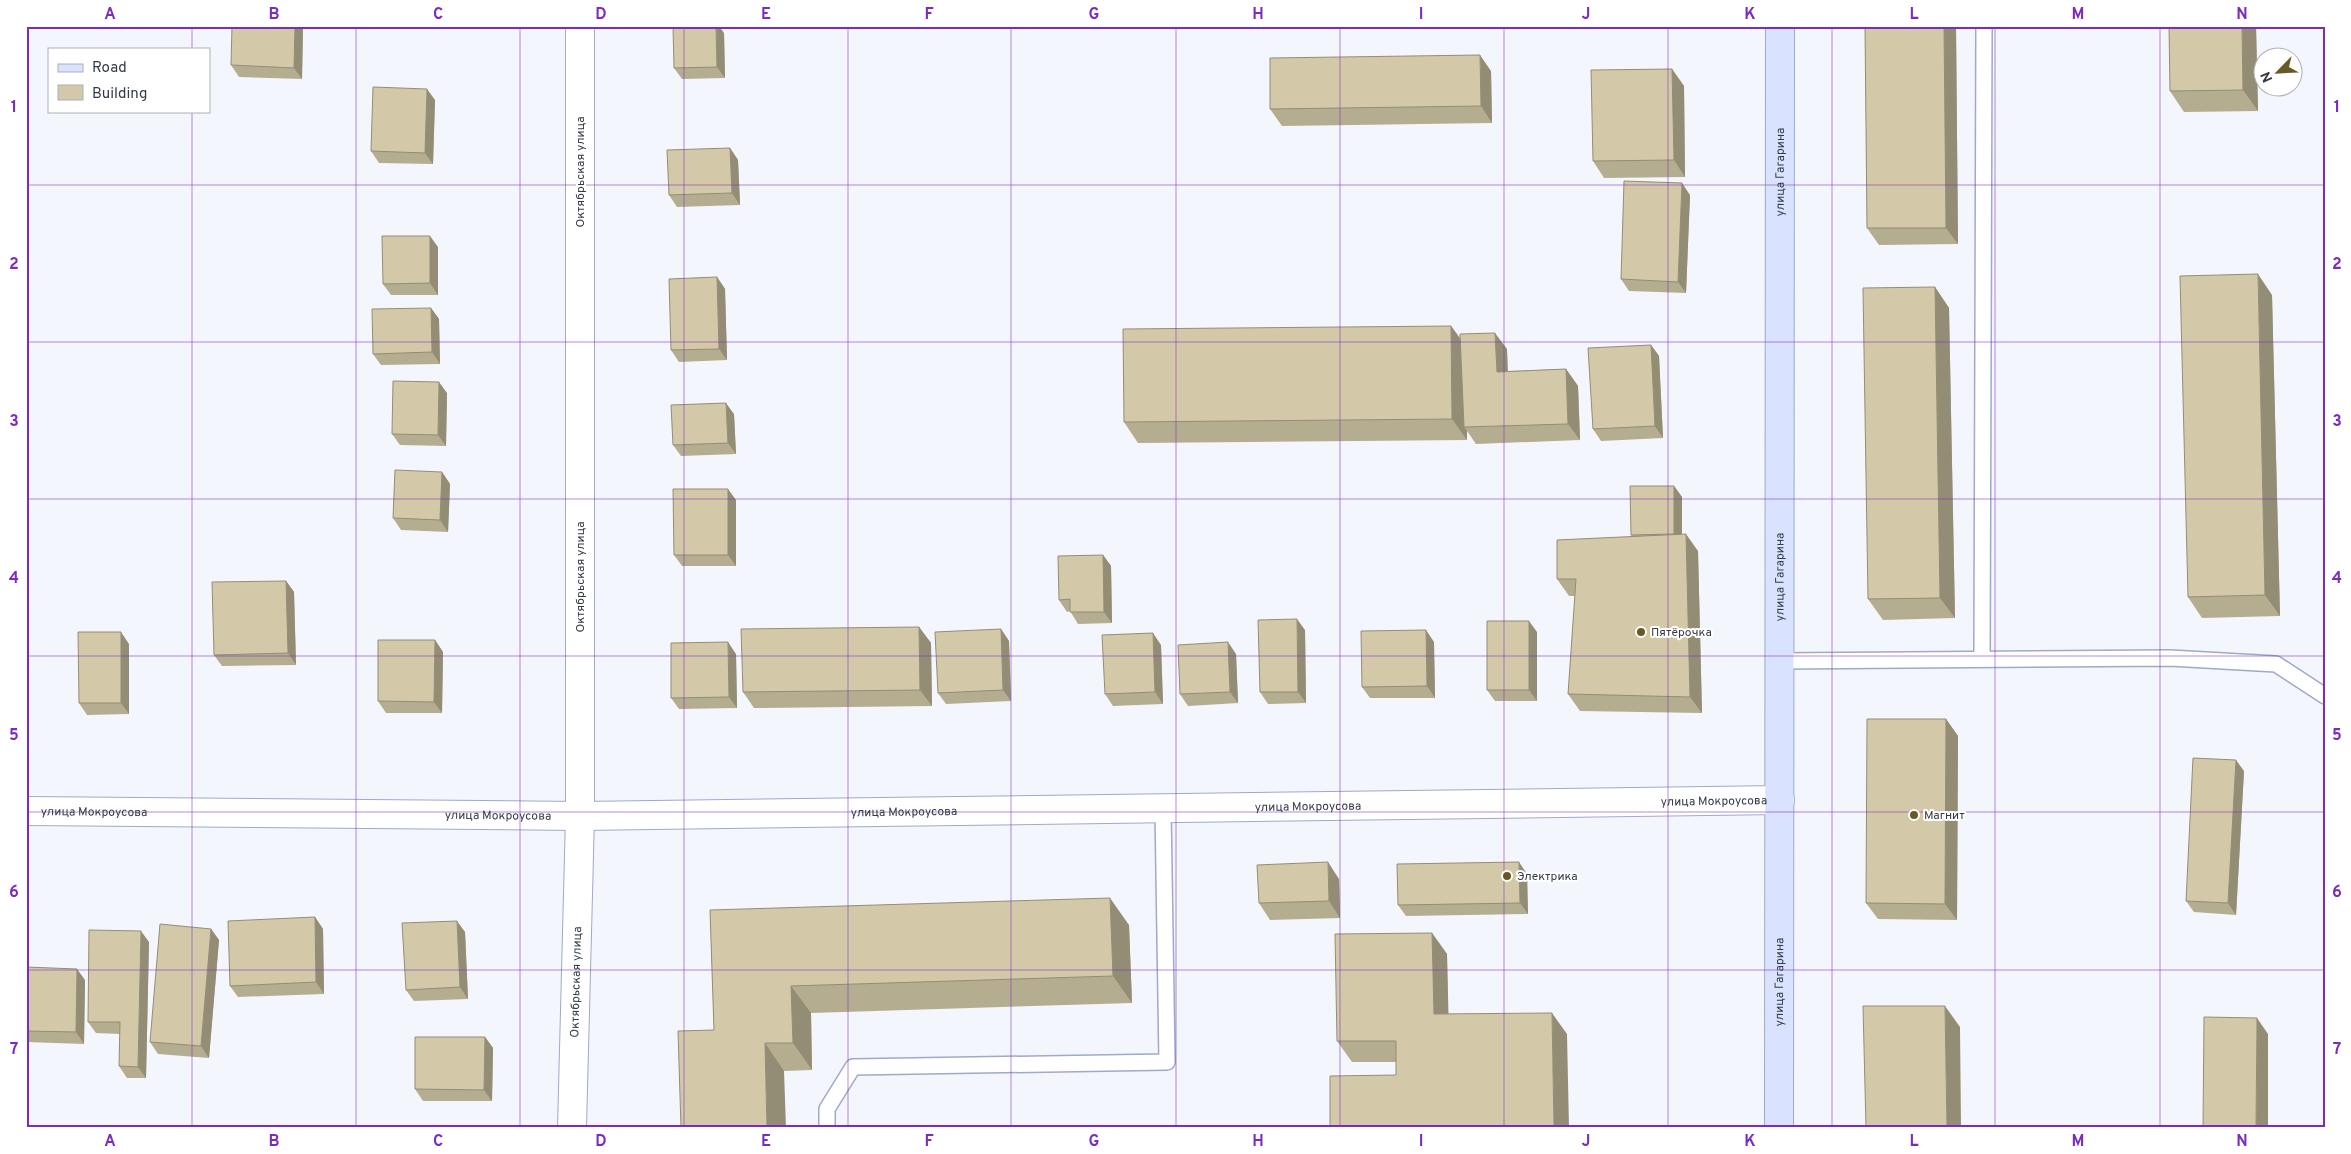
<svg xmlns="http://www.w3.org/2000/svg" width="2351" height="1154" viewBox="0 0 2351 1154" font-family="Overpass,sans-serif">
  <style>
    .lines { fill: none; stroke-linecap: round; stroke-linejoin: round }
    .lane-casing { stroke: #9eaac7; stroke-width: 18 }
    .street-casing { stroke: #9eaac7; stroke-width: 30 }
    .secondary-casing { stroke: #9eaac7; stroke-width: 30 }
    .lane { stroke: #fff; stroke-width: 15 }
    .street { stroke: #fff; stroke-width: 28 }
    .secondary { stroke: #d9e2fe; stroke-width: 28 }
    .wall { fill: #b5ad90 }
    .shaded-wall { fill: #948d76 }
    .building { fill: #d3c9a8; stroke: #948d76 }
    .grid { fill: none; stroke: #7b2cbf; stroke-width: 1; stroke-opacity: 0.55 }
    .poi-dot { fill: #675926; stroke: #fff; stroke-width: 2 }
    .labels { text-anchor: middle; stroke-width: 4; stroke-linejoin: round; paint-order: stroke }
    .street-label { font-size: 12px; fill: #353a46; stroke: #fff }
    .poi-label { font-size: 12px; fill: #353a46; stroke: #fff; text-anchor: start }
    .neatline { fill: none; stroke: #7b2cbf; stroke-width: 2 }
    .grid-label { font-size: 16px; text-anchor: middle; font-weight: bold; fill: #7b2cbf }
  </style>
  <rect width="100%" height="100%" fill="#f4f6fd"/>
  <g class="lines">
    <defs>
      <path id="lane" d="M1982 659 1984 26
        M1780 661 2170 658 2276 664 2325 696
        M827 1128V1109L853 1067 1167 1062 1163 809"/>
      <g id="street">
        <path id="s1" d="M26 811 580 816 1780 800"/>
        <path id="s2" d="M572 1128 580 816V26"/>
      </g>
      <g id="secondary">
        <path id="s3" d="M1779 1128 1780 26"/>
      </g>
    </defs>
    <use href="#lane" class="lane-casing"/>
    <use href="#street" class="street-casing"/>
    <use href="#secondary" class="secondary-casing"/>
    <use href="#lane" class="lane"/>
    <use href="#street" class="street"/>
    <use href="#secondary" class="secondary"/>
  </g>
  <path class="wall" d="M303 26 302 79 239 77 231 65Z
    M1865 26H1956L1958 244 1879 245 1867 228Z
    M2256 26 2258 111 2184 112 2170 91Z
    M724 33 725 78 682 79 674 68Z
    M1672 69 1684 86 1685 177 1604 178 1593 161Z
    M1491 71 1492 123 1282 126 1270 109Z
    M435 100 433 164 379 163 371 151Z
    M730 148 738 160 740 205 677 207 669 195Z
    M1690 195 1686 293 1629 291 1621 279Z
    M438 247V295H391L383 284Z
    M717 277 725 289 727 360 679 362 671 350Z
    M1935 287 1949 308 1955 618 1883 620 1868 599Z
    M2272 295 2280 616 2202 618 2188 597Z
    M431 308 439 319 440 364 381 365 373 354Z
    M1451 326 1461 339 1507 349 1508 371 1566 369 1578 386 1580 440 1476 444 1467 431V440L1138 443 1124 422Z
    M1651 345 1659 356 1663 438 1601 441 1593 429Z
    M447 393 446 446 400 445 392 434Z
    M734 414 736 454 681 456 673 445Z
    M442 472 450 484 448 532 401 530 393 518Z
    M1674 486 1682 497V535L1698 551 1702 713 1580 711 1568 694 1575 596H1569L1557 579 1632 537 1631 535Z
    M736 500V566H682L674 555Z
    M1103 555 1111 566 1112 623 1078 624 1070 611 1067 612 1059 600Z
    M286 581 294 592 296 665 222 666 214 655Z
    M919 627 931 643 932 706 754 708 743 692Z
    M1001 629 1009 641 1011 701 946 704 938 693Z
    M1305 630 1306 703 1268 704 1260 692Z
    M1537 632V701H1495L1487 690Z
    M435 640 443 652 442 713H386L378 701Z
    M1434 642 1435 698H1370L1362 687Z
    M129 644V714L87 715 79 703Z
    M1161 645 1163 704 1113 706 1105 694Z
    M736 654 737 708 679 709 671 698Z
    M1236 654 1238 703 1188 706 1180 694Z
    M1946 719 1958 736 1957 920 1878 919 1866 903Z
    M2244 771 2236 915 2194 912 2186 901Z
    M1527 874 1528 914 1406 916 1398 905Z
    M1339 879 1340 918 1270 920 1259 903Z
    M710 910 1129 925 1132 1003 811 1013 812 1070 784 1071 714 1030Z
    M315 917 323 929 324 994 238 997 230 986Z
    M211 929 219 940 209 1058 158 1054 150 1042Z
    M465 932 468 999 414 1001 406 990Z
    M1432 933 1447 954 1448 1014 1567 1034 1396 1062H1352L1337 1041Z
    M149 942 146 1078H127L119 1066 120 1034 96 1033 88 1022Z
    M26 967 85 980 84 1044 26 1042Z
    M485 1037 493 1048 492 1101H423L415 1089Z"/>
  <path class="shaded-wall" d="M295 26H303L302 79 294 68Z
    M716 26H719L724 33 725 78 717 67Z
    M1944 26H1956L1958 244 1946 228Z
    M2242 26H2256L2258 111 2243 90Z
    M1480 55 1491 71 1492 123 1481 106Z
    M1672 69 1684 86 1685 177 1674 160Z
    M427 89 435 100 433 164 425 153Z
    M730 148 738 160 740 205 732 193Z
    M1682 183 1690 195 1686 293 1678 282Z
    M430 236 438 247V295L430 283Z
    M2258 274 2272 295 2280 616 2265 595Z
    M717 277 725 289 727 360 719 349Z
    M1935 287 1949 308 1955 618 1940 598Z
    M431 308 439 319 440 364 432 352Z
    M1451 326 1466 347 1464 427 1467 431V440L1452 419Z
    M1495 333 1507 349 1508 388 1497 372Z
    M1651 345 1659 356 1663 438 1655 426Z
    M1566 369 1578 386 1580 440 1568 424Z
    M439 382 447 393 446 446 438 435Z
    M726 403 734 414 736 454 728 443Z
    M442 472 450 484 448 532 440 520Z
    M1674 486 1682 497V545L1674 534Z
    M728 489 736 500V566L728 555Z
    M1686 534 1698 551 1702 713 1690 697Z
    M1103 555 1111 566 1112 623 1104 612Z
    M286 581 294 592 296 665 288 653Z
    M1297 619 1305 630 1306 703 1298 692Z
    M1529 621 1537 632V701L1529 690Z
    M919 627 931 643 932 706 920 690Z
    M1001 629 1009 641 1011 701 1003 690Z
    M1426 630 1434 642 1435 698 1427 686Z
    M121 632 129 644V714L121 703Z
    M1153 633 1161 645 1163 704 1155 692Z
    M435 640 443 652 442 713 434 702Z
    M728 642 736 654 737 708 729 697Z
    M1228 642 1236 654 1238 703 1230 692Z
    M1946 719 1958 736 1957 920 1945 904Z
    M2236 760 2244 771 2236 915 2228 903Z
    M1328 862 1339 879 1340 918 1329 901Z
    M1519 862 1527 874 1528 914 1520 903Z
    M1110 898 1129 925 1132 1003 1113 976Z
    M315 917 323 929 324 994 316 982Z
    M457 921 465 932 468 999 460 987Z
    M211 929 219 940 209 1058 201 1046Z
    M141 931 149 942 146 1078 138 1067Z
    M1432 933 1447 954 1449 1035 1434 1014Z
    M77 969 85 980 84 1044 76 1032Z
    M791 986 811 1013 812 1070 793 1043Z
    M1945 1006 1960 1027 1961 1128H1947Z
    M1552 1013 1567 1034 1569 1128H1554Z
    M2257 1018 2268 1034V1128H2256Z
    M485 1037 493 1048 492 1101 484 1090Z
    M765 1043 784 1071 786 1128H767Z"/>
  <path class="building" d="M232 26H295L294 68 231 65Z
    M673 26H716L717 67 674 68Z
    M1865 26H1944L1946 228H1867Z
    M2169 26H2242L2243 90 2170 91Z
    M1480 55 1481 106 1270 109V58Z
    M1672 69 1674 160 1593 161 1591 70Z
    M373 87 427 89 425 153 371 151Z
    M730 148 732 193 669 195 667 150Z
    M1624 181 1682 183 1678 282 1621 279Z
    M382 236H430V283L383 284Z
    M2258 274 2265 595 2188 597 2180 276Z
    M717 277 719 349 671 350 669 279Z
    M1935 287 1940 598 1868 599 1863 288Z
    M431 308 432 352 373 354 372 309Z
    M1451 326 1452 419 1124 422 1123 329Z
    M1495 333 1497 372 1566 369 1568 424 1464 427 1460 334Z
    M1651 345 1655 426 1593 429 1588 348Z
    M393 381 439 382 438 435 392 434Z
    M726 403 728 443 673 445 671 405Z
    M395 470 442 472 440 520 393 518Z
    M1630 486H1674V534L1631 535Z
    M673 489H728V555H674Z
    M1686 534 1690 697 1568 694 1576 579H1557V540Z
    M1103 555 1104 612H1070V599L1059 600 1058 556Z
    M286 581 288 653 214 655 212 582Z
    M1297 619 1298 692H1260L1258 620Z
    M1487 621H1529V690H1487Z
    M919 627 920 690 743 692 741 629Z
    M1001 629 1003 690 938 693 935 632Z
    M1426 630 1427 686 1362 687 1361 631Z
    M78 632H121V703H79Z
    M1153 633 1155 692 1105 694 1102 635Z
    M378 640H435L434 702 378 701Z
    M728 642 729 697 671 698V643Z
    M1228 642 1230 692 1180 694 1178 645Z
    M1867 719H1946L1945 904 1866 903Z
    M2193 758 2236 760 2228 903 2186 901Z
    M1328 862 1329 901 1259 903 1257 865Z
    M1519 862 1520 903 1398 905 1397 864Z
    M1110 898 1113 976 791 986 793 1043H765L767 1128H681L678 1031 714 1030 710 910Z
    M315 917 316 982 230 986 228 921Z
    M457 921 460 987 406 990 402 923Z
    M160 924 211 929 201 1046 150 1042Z
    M89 930 141 931 138 1067 119 1066 120 1022H88Z
    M1432 933 1434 1014 1552 1013 1554 1128H1330V1076L1396 1075V1041H1337L1335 934Z
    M26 967 77 969 76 1032 26 1031Z
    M1863 1006H1945L1947 1128H1866Z
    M2204 1017 2257 1018 2256 1128H2203Z
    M415 1037H485L484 1090 415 1089Z"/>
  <path class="grid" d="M192 26V49M356 26V1128M520 26V1128M684 26V1128M848 26V1128M1011 26V1128M1176 26V1128M1340 26V1128M1504 26V1128M1668 26V1128M1832 26V1128M1995 26V1128M2160 26V1128M192 111V1128M26 185H2325M26 342H2325M26 499H2325M26 656H2325M26 812H2325M26 970H2325"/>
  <g class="poi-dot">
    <circle cx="1641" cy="632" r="5"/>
    <circle cx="1914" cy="815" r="5"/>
    <circle cx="1507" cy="876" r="5"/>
  </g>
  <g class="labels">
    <g class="street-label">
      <text transform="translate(580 172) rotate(-90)" y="4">Октябрьская улица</text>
      <text dy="4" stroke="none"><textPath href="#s3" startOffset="956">улица Гагарина</textPath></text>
      <text transform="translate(580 577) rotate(-90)" y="4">Октябрьская улица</text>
      <text dy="4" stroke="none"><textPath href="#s3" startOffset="551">улица Гагарина</textPath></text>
      <text dy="4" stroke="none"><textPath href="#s1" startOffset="1688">улица Мокроусова</textPath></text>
      <text dy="4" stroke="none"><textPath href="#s1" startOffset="1282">улица Мокроусова</textPath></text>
      <text dy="4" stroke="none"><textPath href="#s1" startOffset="68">улица Мокроусова</textPath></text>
      <text dy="4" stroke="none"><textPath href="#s1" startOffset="878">улица Мокроусова</textPath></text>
      <text dy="4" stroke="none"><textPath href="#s1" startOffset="472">улица Мокроусова</textPath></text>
      <text dy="4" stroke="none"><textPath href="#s2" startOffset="146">Октябрьская улица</textPath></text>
      <text dy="4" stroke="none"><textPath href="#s3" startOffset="146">улица Гагарина</textPath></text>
    </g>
    <g class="poi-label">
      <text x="1651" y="636">Пятёрочка</text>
      <text x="1924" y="819">Магнит</text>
      <text x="1517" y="880">Электрика</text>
    </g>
  </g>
  <rect width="2351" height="1154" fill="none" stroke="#ffffff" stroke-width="55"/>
  <rect x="48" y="48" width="162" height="65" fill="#ffffff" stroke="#aeb0b5"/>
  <rect x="58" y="64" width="25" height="8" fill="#d9e2fe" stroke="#aeb0b5"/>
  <text x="92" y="72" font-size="15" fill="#353a46">Road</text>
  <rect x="58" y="85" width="25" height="15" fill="#d3c9a8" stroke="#aeb0b5"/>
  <text x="92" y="98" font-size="15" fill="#353a46">Building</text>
  <g transform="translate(2278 72) rotate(246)"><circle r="24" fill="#ffffff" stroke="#aeb0b5"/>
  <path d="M0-4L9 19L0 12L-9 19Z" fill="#675926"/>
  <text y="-8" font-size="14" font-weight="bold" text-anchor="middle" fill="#353a46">N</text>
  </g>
  <rect x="28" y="28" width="2296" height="1098" class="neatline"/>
  <g class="grid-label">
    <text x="110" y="19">A</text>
    <text x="274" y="19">B</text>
    <text x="438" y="19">C</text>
    <text x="601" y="19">D</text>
    <text x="766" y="19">E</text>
    <text x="929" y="19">F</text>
    <text x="1094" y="19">G</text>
    <text x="1258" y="19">H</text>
    <text x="1421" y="19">I</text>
    <text x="1586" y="19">J</text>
    <text x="1750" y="19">K</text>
    <text x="1914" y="19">L</text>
    <text x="2078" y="19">M</text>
    <text x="2242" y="19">N</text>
    <text x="14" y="112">1</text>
    <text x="2337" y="112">1</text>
    <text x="14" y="269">2</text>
    <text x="2337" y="269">2</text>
    <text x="14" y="426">3</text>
    <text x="2337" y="426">3</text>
    <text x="14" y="583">4</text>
    <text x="2337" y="583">4</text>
    <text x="14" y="740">5</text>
    <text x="2337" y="740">5</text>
    <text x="14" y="897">6</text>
    <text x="2337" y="897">6</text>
    <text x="14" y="1054">7</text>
    <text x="2337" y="1054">7</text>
    <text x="110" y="1146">A</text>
    <text x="274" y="1146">B</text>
    <text x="438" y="1146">C</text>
    <text x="601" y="1146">D</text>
    <text x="766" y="1146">E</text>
    <text x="929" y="1146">F</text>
    <text x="1094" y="1146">G</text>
    <text x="1258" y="1146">H</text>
    <text x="1421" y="1146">I</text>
    <text x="1586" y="1146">J</text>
    <text x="1750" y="1146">K</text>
    <text x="1914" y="1146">L</text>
    <text x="2078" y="1146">M</text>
    <text x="2242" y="1146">N</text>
  </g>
</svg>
